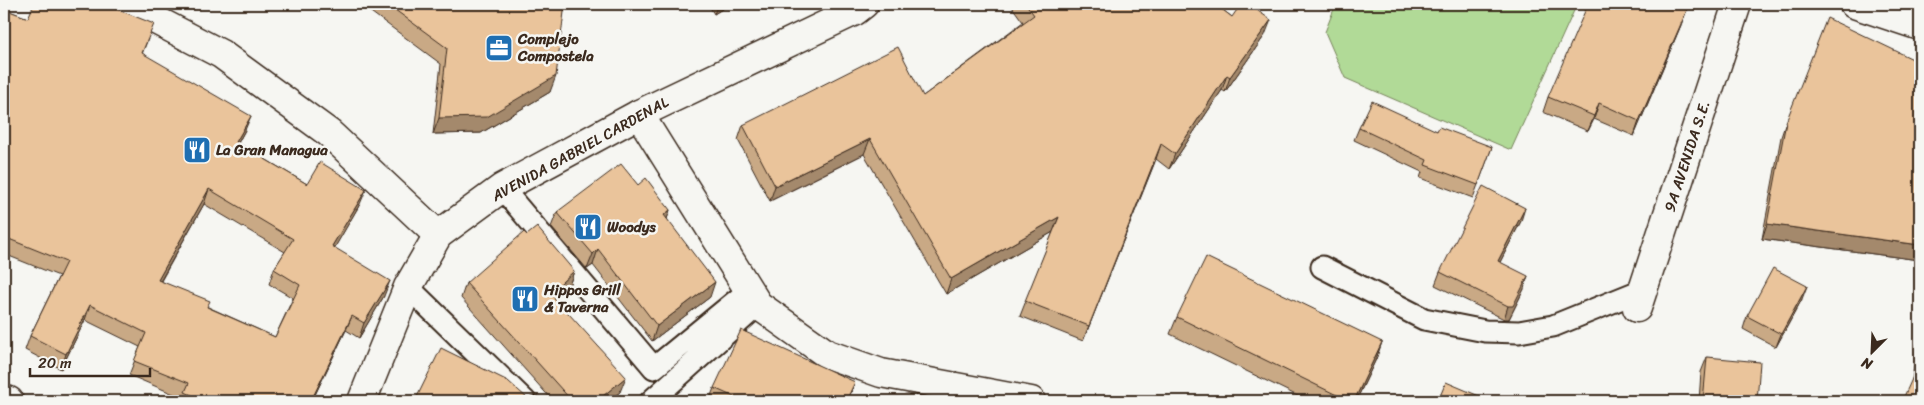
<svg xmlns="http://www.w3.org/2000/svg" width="1924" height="405" viewBox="0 0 1924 405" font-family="Sriracha,sans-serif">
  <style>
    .green { fill: #b1da97; stroke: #76825a }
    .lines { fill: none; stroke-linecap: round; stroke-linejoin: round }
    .lane-casing { stroke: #3b2a1e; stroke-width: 25 }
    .street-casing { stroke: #3b2a1e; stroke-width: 31 }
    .secondary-casing { stroke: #3b2a1e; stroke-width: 31 }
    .lane { stroke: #f6f6f2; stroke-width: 21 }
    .street { stroke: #f6f6f2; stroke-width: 28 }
    .secondary { stroke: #f6f6f2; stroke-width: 28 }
    .wall { fill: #c9a985; stroke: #3b2a1e; fill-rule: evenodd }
    .shaded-wall { fill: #a4896c; stroke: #3b2a1e }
    .building { fill: #eac49b; stroke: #3b2a1e; fill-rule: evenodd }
    .labels { text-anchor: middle; stroke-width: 5; stroke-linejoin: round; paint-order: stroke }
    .poi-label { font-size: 15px; font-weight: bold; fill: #3b2a1e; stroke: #f6f6f2; text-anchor: start }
    .street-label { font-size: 15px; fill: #3b2a1e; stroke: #f6f6f2 }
  </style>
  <rect width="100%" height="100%" fill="#f6f6f2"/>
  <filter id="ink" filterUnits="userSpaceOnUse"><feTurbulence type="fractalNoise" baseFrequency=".02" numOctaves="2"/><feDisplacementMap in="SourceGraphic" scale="10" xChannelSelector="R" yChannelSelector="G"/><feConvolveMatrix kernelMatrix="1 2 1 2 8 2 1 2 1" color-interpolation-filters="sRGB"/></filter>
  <g filter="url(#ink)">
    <path class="green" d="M1336 4H1577L1511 150 1345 78 1325 32Z"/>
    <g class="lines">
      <defs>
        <path id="lane" d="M502 188 654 368 748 291
          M1322 267 1424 319 1485 331 1519 332 1553 326 1642 290
          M408 287 525 401
          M651 401 758 305"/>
        <path id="street" d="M125 4 221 54 329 133 438 235
          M1854 4 1920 26
          M639 114 758 305 827 354 881 373 1031 401
          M1637 308 1737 4"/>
        <path id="secondary" d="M4 399 9 401
          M362 401 408 287 438 235 502 188 639 114 855 11 864 4"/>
      </defs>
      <use href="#lane" class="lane-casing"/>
      <use href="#street" class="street-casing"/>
      <use href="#secondary" class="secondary-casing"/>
      <use href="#lane" class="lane"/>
      <use href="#street" class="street"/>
      <use href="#secondary" class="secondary"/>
    </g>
    <path class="wall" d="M360 4H565L550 92 481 133 433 134 441 64Z
      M708 4H730L714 14Z
      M1010 4H1215L1232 17 1265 35 1225 92 1222 90 1169 169 1156 159 1083 341 1020 316 1053 232 946 294 864 154 770 201 738 140 743 125 923 96 1023 22Z
      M4 9 28 18 148 39 142 54 245 130 238 143 307 184 360 204 334 248 384 296 359 338 346 330 312 401H182L183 398 129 375 140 347 85 320 61 369 25 350 30 336 59 276 4 254ZM204 204 285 252 274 269 269 284 293 298 275 337 208 307 161 281Z
      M1681 25 1634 136 1594 119 1588 131 1543 112 1548 97Z
      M1914 77 1920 78V294L1915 293 1919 260 1762 239 1781 137 1786 122Z
      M1359 128 1437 131 1492 147 1473 198 1420 178 1422 172 1354 140Z
      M638 185 670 210 667 219 710 297 652 341 593 265 587 269 551 227 557 212Z
      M1521 221 1500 262 1524 289 1509 319H1504L1435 285 1440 272Z
      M574 271 569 286 555 298 620 392 609 401H553L461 298 466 283Z
      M1802 299 1776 347 1743 329 1747 316Z
      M1177 317 1382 342 1376 359 1356 401H1308L1170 334Z
      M1920 325V401L1912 380Z
      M1707 357 1757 401H1699L1701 372Z
      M714 388 849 398 848 401H709Z"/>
    <path class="shaded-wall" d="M718 4H730L714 14Z
      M1687 10 1681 25 1634 136 1639 121Z
      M1271 20 1265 35 1225 92 1230 77Z
      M1227 75 1222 90 1169 169 1175 154Z
      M556 76 550 92 481 133 433 134 439 118Z
      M1599 103 1594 119 1588 131 1594 116Z
      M251 116 245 130 231 156 236 142Z
      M870 139 864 154 770 201 775 186Z
      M1161 144 1156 159 1083 341 1089 326Z
      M209 189 204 204 153 294 158 280Z
      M366 190 360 204 327 261 332 246Z
      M1525 208 1521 221 1494 274 1498 261Z
      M670 210 665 225 664 215Z
      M1059 217 1053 232 946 294 951 279Z
      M1767 224 1920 245V257L1919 260 1762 239Z
      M598 249 593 265 587 269 593 254Z
      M574 271 569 286 545 308 550 293Z
      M1528 276 1524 289 1509 319H1504L1508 306Z
      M390 281 384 296 359 338 364 323Z
      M715 282 710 297 652 341 657 326Z
      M1807 286 1802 299 1776 347 1781 334Z
      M90 305 85 320 61 369 66 354Z
      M352 316 346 330 312 401H311Z
      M1382 342 1376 359 1356 401H1354Z
      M626 377 620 392 609 401H597Z
      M855 382 849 398 848 401H846Z"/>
    <path class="building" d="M34 4H104L154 24 142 53 251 116 236 142 307 184 320 162 366 190 332 246 390 281 364 323 352 316 311 401H205L185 392 189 383 134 361 146 333 90 305 66 354 30 336 66 262 4 237V9L28 18ZM209 189 293 239 274 269 300 285 275 337 207 307 210 301 158 280Z
      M387 4H565L556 76 487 117 439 118 447 48Z
      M1026 4H1215L1232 17 1241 4H1248L1271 20 1230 77 1227 75 1175 154 1161 144 1089 326 1025 301 1059 217 951 279 870 139 775 186 743 125 898 47 923 96 1034 15Z
      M1588 4H1674L1687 10 1639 121 1599 103 1594 116 1548 97Z
      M1827 18 1919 62 1912 77 1920 78V245L1767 224 1786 122Z
      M1372 101 1437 131 1439 127 1492 147 1478 185 1425 165 1427 160 1359 128Z
      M621 164 638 185 646 178 670 210 664 215 715 282 657 326 598 249 593 254 557 212Z
      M1483 186 1525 208 1498 261 1528 276 1513 306H1508L1440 272Z
      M537 227 574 271 550 293 626 377 597 401H572L466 283 524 232 527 235Z
      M1206 257 1382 342 1354 401H1349L1177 317Z
      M1773 268 1807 286 1781 334 1747 316Z
      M741 330 855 382 846 401H743L714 388Z
      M1920 345V401H1902L1916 370Z
      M441 348 508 381 527 398 537 396 546 400 545 401H415Z
      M1707 357 1760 362 1757 401H1703Z
      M1446 382 1479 396 1477 401H1438Z"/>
  </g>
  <defs>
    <symbol id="office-square" viewBox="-11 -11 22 22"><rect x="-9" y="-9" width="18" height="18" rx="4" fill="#1f6fb2" stroke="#f6f6f2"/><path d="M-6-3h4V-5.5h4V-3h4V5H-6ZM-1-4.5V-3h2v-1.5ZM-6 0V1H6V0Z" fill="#fff"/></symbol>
    <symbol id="restaurant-square" viewBox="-11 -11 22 22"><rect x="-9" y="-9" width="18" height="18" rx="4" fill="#1f6fb2" stroke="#f6f6f2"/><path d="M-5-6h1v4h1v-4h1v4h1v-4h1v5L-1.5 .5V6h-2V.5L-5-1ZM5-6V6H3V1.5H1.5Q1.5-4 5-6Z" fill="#fff"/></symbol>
  </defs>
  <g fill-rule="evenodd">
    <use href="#office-square" x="483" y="32" width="32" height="32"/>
    <use href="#restaurant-square" x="181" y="134" width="32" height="32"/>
    <use href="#restaurant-square" x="572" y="211" width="32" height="32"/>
    <use href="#restaurant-square" x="509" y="283" width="32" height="32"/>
  </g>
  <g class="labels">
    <g class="poi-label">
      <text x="518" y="44">Complejo<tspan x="518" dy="17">Compostela</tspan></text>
      <text x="216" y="155">La Gran Managua</text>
      <text x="607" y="232">Woodys</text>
      <text x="544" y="295">Hippos Grill<tspan x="544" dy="17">&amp; Taverna</tspan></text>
    </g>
    <g class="street-label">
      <text transform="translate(580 149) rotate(-29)" y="5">AVENIDA GABRIEL CARDENAL</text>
      <text transform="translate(1687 156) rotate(-72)" y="5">9A AVENIDA S.E.</text>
    </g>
  </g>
  <rect width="1924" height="405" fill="none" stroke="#f6f6f2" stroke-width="20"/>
  <rect x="10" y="10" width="1904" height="385" fill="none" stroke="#3b2a1e" stroke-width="2" filter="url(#ink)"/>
  <g transform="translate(1872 352) rotate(204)" stroke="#f6f6f2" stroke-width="4" paint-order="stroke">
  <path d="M0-4L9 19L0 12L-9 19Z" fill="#3b2a1e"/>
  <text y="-8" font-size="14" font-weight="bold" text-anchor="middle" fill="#3b2a1e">N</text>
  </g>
  <path d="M30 368v8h120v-8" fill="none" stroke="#3b2a1e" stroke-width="2.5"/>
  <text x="38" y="368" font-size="15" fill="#3b2a1e" stroke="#f6f6f2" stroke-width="4" paint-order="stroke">20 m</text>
</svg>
